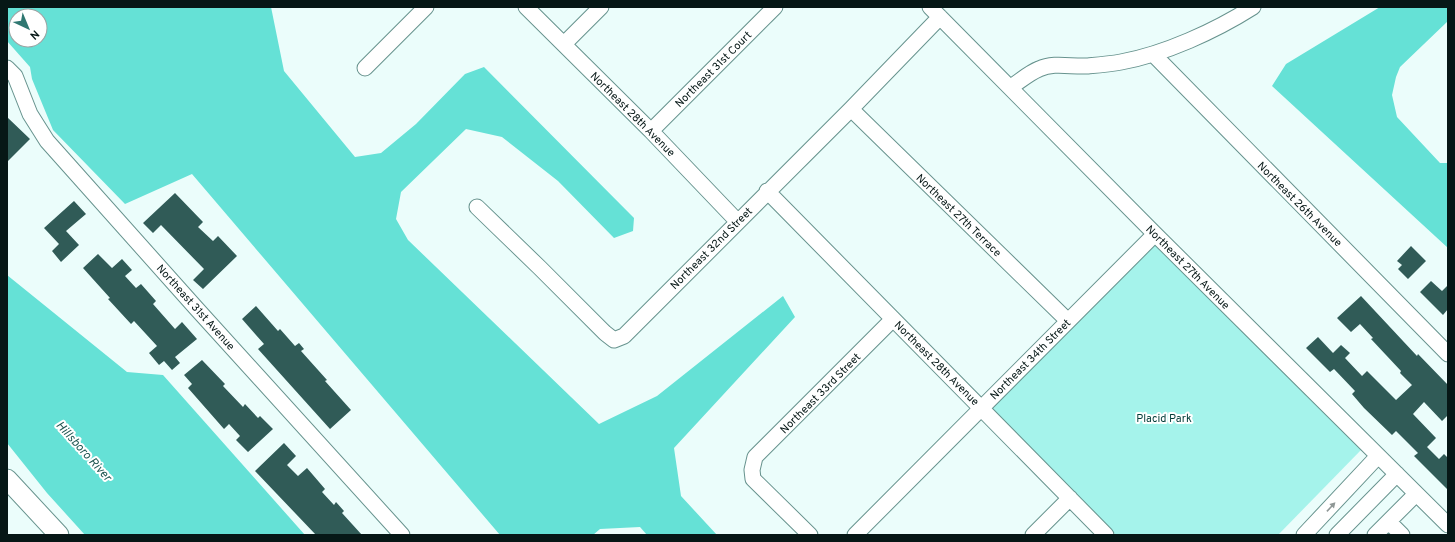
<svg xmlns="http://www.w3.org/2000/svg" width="1455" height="542" viewBox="0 0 1455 542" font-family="Overpass,sans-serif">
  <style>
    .green { fill: #a5f3eb }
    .water { fill: #65e1d6; fill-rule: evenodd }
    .building { fill: #305b57 }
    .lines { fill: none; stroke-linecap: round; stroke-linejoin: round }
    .minor-casing { stroke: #67938e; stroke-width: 17 }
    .major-casing { stroke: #67938e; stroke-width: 21 }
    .minor { stroke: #fff; stroke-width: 15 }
    .major { stroke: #fff; stroke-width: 19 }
    .oneway { fill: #8f9796 }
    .labels { text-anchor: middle; stroke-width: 4; stroke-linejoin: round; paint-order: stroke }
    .street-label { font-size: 11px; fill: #061716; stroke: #fff }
    .park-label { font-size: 11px; fill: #003b37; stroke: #fff }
    .water-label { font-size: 12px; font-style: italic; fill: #215752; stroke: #fff }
  </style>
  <rect width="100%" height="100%" fill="#ebfdfb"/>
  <path class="green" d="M1156 244 1361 450 1278 535H1116L991 409Z"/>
  <path class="water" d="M7 7H271L284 71 355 157 381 153 416 124 465 74 484 67 634 218 633 231 614 238 558 181 502 137 466 129 401 192 396 219 408 240 599 424 657 396 783 296 795 317 674 448 681 496 717 535H647L640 527 600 529 593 535H500L192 174 125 204 53 130 32 79 30 67 7 41ZM16 16H40V40H16Z
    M1380 7H1448V21L1400 67 1396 77 1392 95 1397 117 1440 163H1448V248L1272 86 1286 64Z
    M7 275 127 372 163 375 305 535H85L47 493 7 443Z"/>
  <path class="building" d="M7 117 30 139 7 162Z
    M175 193 203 222 198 227 213 241 218 236 237 256 203 289 193 280 204 269 161 225 153 233 143 223Z
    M74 201 86 214 66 231 79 245 61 262 52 251 59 244 44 228Z
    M1411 246 1426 261 1408 279 1398 269 1402 265 1397 261Z
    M98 254 112 268 122 259 132 270 125 276 136 288 141 284 156 301 153 304 175 329 182 322 197 339 175 357 180 363 172 370 164 361 159 365 149 353 157 346 134 321 131 324 108 299 110 298 83 268Z
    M1431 281 1442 291 1448 285V309L1443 315 1420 292Z
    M1361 296 1417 356 1418 354 1448 385V415L1442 421 1424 402 1413 414 1436 438 1427 447 1439 459 1444 454 1448 458V490L1414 456 1418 453 1396 431 1392 435 1364 408 1352 394 1355 391 1334 369 1330 372 1306 348 1318 337 1333 353 1341 345 1350 353 1345 358 1362 376 1367 371 1396 400 1412 385 1400 373 1401 371 1371 339 1373 338 1360 324 1351 332 1337 318Z
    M256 306 278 331 280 329 295 346 299 343 304 349 301 351 327 380 325 381 351 410 330 429 258 349 264 344 242 319Z
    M202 360 225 384 223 386 243 407 245 404 258 418 260 416 273 429 248 452 236 440 240 436 229 424 224 429 188 388 192 384 184 375Z
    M284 443 296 456 287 465 298 476 307 468 325 489 322 492 334 505 336 502 344 511 342 513 362 535H316L255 471Z"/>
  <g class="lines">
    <defs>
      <path id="minor" d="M526 7 651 131 738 222
        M930 7 1155 234 1448 525
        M564 44 601 7
        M1153 54 1448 354
        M7 68 15 76 30 114 47 141 196 308 402 535
        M365 68 426 7
        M1011 87C1020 81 1029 73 1039 69 1054 62 1071 67 1087 66 1098 65 1110 64 1121 62 1165 54 1215 31 1253 7
        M851 109 1068 321
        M651 131 775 7
        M767 191 1106 535
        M477 207 540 268 605 333 614 340 624 336 851 109 940 17
        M1389 522 1402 535
        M810 535 753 479 752 470 755 457 893 319
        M855 535 1155 234
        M1033 535 1070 498
        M1304 535 1378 456
        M1337 535 1397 474
        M1375 535 1416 494"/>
      <path id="major" d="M7 479 59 535"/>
    </defs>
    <use href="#minor" class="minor-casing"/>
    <use href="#major" class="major-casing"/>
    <use href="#minor" class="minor"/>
    <use href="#major" class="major"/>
  </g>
  <defs><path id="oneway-solid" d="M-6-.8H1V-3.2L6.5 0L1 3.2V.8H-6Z"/></defs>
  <use class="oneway" href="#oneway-solid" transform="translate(1331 507) rotate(-47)"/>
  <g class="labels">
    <g class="street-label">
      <text transform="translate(713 69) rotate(-45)" y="4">Northeast 31st Court</text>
      <text transform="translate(633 114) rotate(45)" y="4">Northeast 28th Avenue</text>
      <text transform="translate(1300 204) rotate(45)" y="4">Northeast 26th Avenue</text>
      <text transform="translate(959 215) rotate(44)" y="4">Northeast 27th Terrace</text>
      <text transform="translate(711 248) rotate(-45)" y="4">Northeast 32nd Street</text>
      <text transform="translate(1188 267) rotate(45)" y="4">Northeast 27th Avenue</text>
      <text transform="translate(196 307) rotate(48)" y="4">Northeast 31st Avenue</text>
      <text transform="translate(1030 359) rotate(-45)" y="4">Northeast 34th Street</text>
      <text transform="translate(937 363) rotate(45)" y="4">Northeast 28th Avenue</text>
      <text transform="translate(820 393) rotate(-45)" y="4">Northeast 33rd Street</text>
    </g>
    <g class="park-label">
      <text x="1164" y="422">Placid Park</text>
    </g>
    <g class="water-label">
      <text transform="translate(84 451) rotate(48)" y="4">Hillsboro River</text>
    </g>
  </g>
  <rect width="1455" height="542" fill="none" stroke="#061716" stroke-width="16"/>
  <g transform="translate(28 28) rotate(136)"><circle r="19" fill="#ffffff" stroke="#9ba2a2"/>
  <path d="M0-3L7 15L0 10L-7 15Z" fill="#2f7771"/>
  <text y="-6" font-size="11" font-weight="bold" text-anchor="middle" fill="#061716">N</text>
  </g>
</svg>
